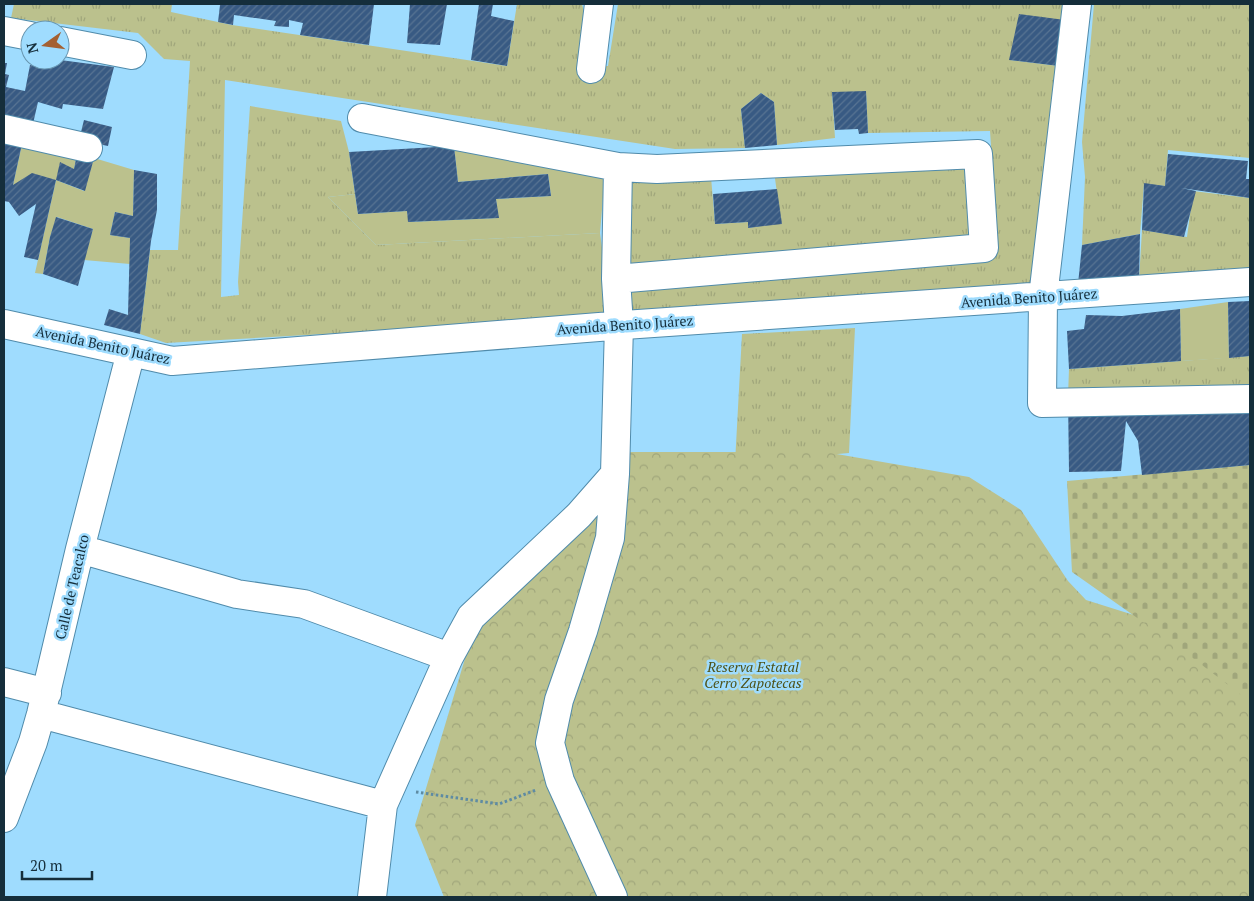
<svg xmlns="http://www.w3.org/2000/svg" width="1254" height="901" viewBox="0 0 1254 901" font-family="'PT Serif',serif">
  <style>
    .grass { fill: url(#grass-tufts) }
    .forest { fill: url(#forest-crowns) }
    .cemetery { fill: url(#cemetery-stones) }
    .garden { fill: #bbc18d }
    .building { fill: url(#building-hatch) }
    .lines { fill: none; stroke-linecap: round; stroke-linejoin: round }
    .minor-casing { stroke: #508bab; stroke-width: 30 }
    .path { stroke: #5e8ba3; stroke-width: 3; stroke-dasharray: 2.5 2.5; stroke-linecap: butt }
    .minor { stroke: #fff; stroke-width: 28 }
    .labels { text-anchor: middle; stroke-width: 5; stroke-linejoin: round; paint-order: stroke }
    .street-label { font-size: 14px; fill: #152e3b; stroke: #9fdcfe }
    .park-label { font-size: 14px; font-style: italic; fill: #4e5218; stroke: #9fdcfe }
  </style>
  <defs>
    <pattern id="grass-tufts" width="24" height="20" patternUnits="userSpaceOnUse" patternTransform="scale(1.25)"><rect width="24" height="20" fill="#bbc18d"/><path d="M3 7l-1-3M5 7V3M7 7l1-3M15 17l-1-3M17 17v-4M19 17l1-3" fill="none" stroke="#a0a67b"/></pattern>
    <pattern id="forest-crowns" width="20" height="18" patternUnits="userSpaceOnUse" patternTransform="scale(1.25)"><rect width="20" height="18" fill="#bbc18d"/><path d="M2 6a3 3 0 1 1 6 0M12 15a3 3 0 1 1 6 0" fill="none" stroke="#a0a67b"/></pattern>
    <pattern id="cemetery-stones" width="16" height="16" patternUnits="userSpaceOnUse" patternTransform="scale(1.25)"><rect width="16" height="16" fill="#bbc18d"/><path d="M2 7V4a2 2 0 0 1 4 0v3zM10 15v-3a2 2 0 0 1 4 0v3z" fill="#a0a67b"/></pattern>
    <pattern id="building-hatch" width="6" height="6" patternUnits="userSpaceOnUse" patternTransform="scale(1.25)"><rect width="6" height="6" fill="#385a83"/><path d="M-1 1l2-2M0 6l6-6M5 7l2-2" fill="none" stroke="#587493"/></pattern>
  </defs>
  <rect width="100%" height="100%" fill="#9fdcfe"/>
  <path class="grass" d="M14 4H172L171 12 232 25 507 66 517 4H582L585 16 580 67 608 66 618 4H1066L1065 20 1010 60 1059 66 1039 291 624 325 621 283 998 248 990 131 868 133 866 92H832L835 138 777 145 774 102 761 93 741 109 745 148 675 149 225 80 221 297 239 295 238 282 250 106 341 121 349 152 355 194 328 197 376 245 600 233 605 269 608 318 166 343 140 334 150 250H178L190 61 164 59 138 33 11 18Z
    M1094 4H1250V158L1168 150 1165 186 1144 184 1140 234 1082 245 1085 177 1082 142Z
    M965 161 970 238 626 265 625 177H711L715 224 748 222V228L781 223 774 171Z
    M1193 191 1250 198V269L1139 280 1142 230 1187 237Z
    M855 328 849 453 735 463 742 334Z
    M1250 356V389L1068 396 1069 369Z"/>
  <path class="forest" d="M629 452H825L969 477 1021 510 1068 581 1086 600 1226 644H1250V897H444L415 825 479 612Z"/>
  <path class="cemetery" d="M1250 465V698L1244 697 1177 646 1072 572 1067 481Z"/>
  <path class="garden" d="M22 144 77 154 74 169 56 180 84 191 94 158 134 170 133 216 115 212 110 235 130 238V264L84 260 93 229 57 217 50 237 43 274 35 273 56 180 13 185Z
    M454 146 605 173 600 233 376 245 328 197 355 194 358 214 407 211 409 222 498 218 496 199 551 196 548 174 458 182Z
    M1228 302 1229 358 1181 361 1180 309Z"/>
  <path class="building" d="M218 4H374L369 45 300 35 303 23 289 20V27L274 26 276 21 234 15 233 25 218 22 220 5Z
    M410 4H447L440 45 407 43Z
    M479 4H493L491 16 514 21 507 66 471 60Z
    M1019 14 1065 20 1059 66 1009 60Z
    M47 60H60L114 67 103 109 63 104 62 109 38 102 32 128 4 121V63H7L5 74 9 75 6 87 25 91 30 65 46 67Z
    M866 91 868 133 859 134 858 129 835 130 832 92Z
    M761 93 774 102 777 145 745 148 741 109Z
    M84 120 112 127 108 146 79 140Z
    M4 141 22 144 13 185 32 173 56 180 38 260 24 257 36 204 19 216 9 202 4 201Z
    M454 146 458 182 548 174 551 196 496 199 499 218 408 222 407 211 358 214 349 152Z
    M77 154 94 158 85 191 56 180 60 162 74 169Z
    M1168 154 1248 161 1246 179H1250V198L1181 188 1196 191 1184 237 1142 230 1144 183 1165 186Z
    M134 170 157 174V210L151 241 140 334 104 325 109 309 128 315 130 238 110 235 115 212 133 216Z
    M777 189 782 224 748 228V222L715 224 713 194Z
    M56 217 93 229 78 286 43 274 50 237Z
    M1140 234 1139 280 1078 284 1082 245Z
    M1250 301V356L1229 358 1228 302Z
    M1180 309 1181 361 1069 369 1067 331 1084 329 1086 315 1122 316Z
    M1250 389V465L1142 475 1138 441 1126 421 1121 471 1069 472 1068 396Z"/>
  <g class="lines">
    <defs>
      <path id="minor" d="M1077 4 1043 297 1042 403 1250 399
        M4 31 30 36
        M60 41 132 55
        M591 69 599 4
        M362 118 618 167
        M4 129 88 148
        M4 324 172 361 624 325 1250 282
        M80 549 237 594 304 604 449 657
        M4 682 47 693
        M41 714 383 805
        M4 818 33 742 41 714 80 549 131 352
        M372 897 383 805 449 657 471 617 579 515 615 474
        M613 897 560 781 550 743 559 700 583 631 610 538 615 474 619 325 616 279 618 167 657 169 978 154 984 248 616 279"/>
    </defs>
    <use href="#minor" class="minor-casing"/>
    <path class="path" d="M416 792 499 804 536 790"/>
    <use href="#minor" class="minor"/>
  </g>
  <g class="labels">
    <g class="street-label">
      <text transform="translate(1029 298) rotate(-4)" y="5">Avenida Benito Juárez</text>
      <text transform="translate(625 325) rotate(-4)" y="5">Avenida Benito Juárez</text>
      <text transform="translate(103 345) rotate(12)" y="5">Avenida Benito Juárez</text>
      <text transform="translate(72 587) rotate(-77)" y="5">Calle de Teacalco</text>
    </g>
    <g class="park-label">
      <text x="753" y="672">Reserva Estatal<tspan x="753" dy="16">Cerro Zapotecas</tspan></text>
    </g>
  </g>
  <rect width="1254" height="901" fill="none" stroke="#152e3b" stroke-width="10"/>
  <g transform="translate(45 45) rotate(256)"><circle r="24" fill="#9fdcfe" stroke="#6896b0"/>
  <path d="M0-4L9 19L0 12L-9 19Z" fill="#a46031"/>
  <text y="-8" font-size="14" font-weight="bold" text-anchor="middle" fill="#152e3b">N</text>
  </g>
  <path d="M22 871v8h70v-8" fill="none" stroke="#152e3b" stroke-width="2.5"/>
  <text x="30" y="871" font-size="15" fill="#152e3b" stroke="#9fdcfe" stroke-width="4" paint-order="stroke">20 m</text>
</svg>
